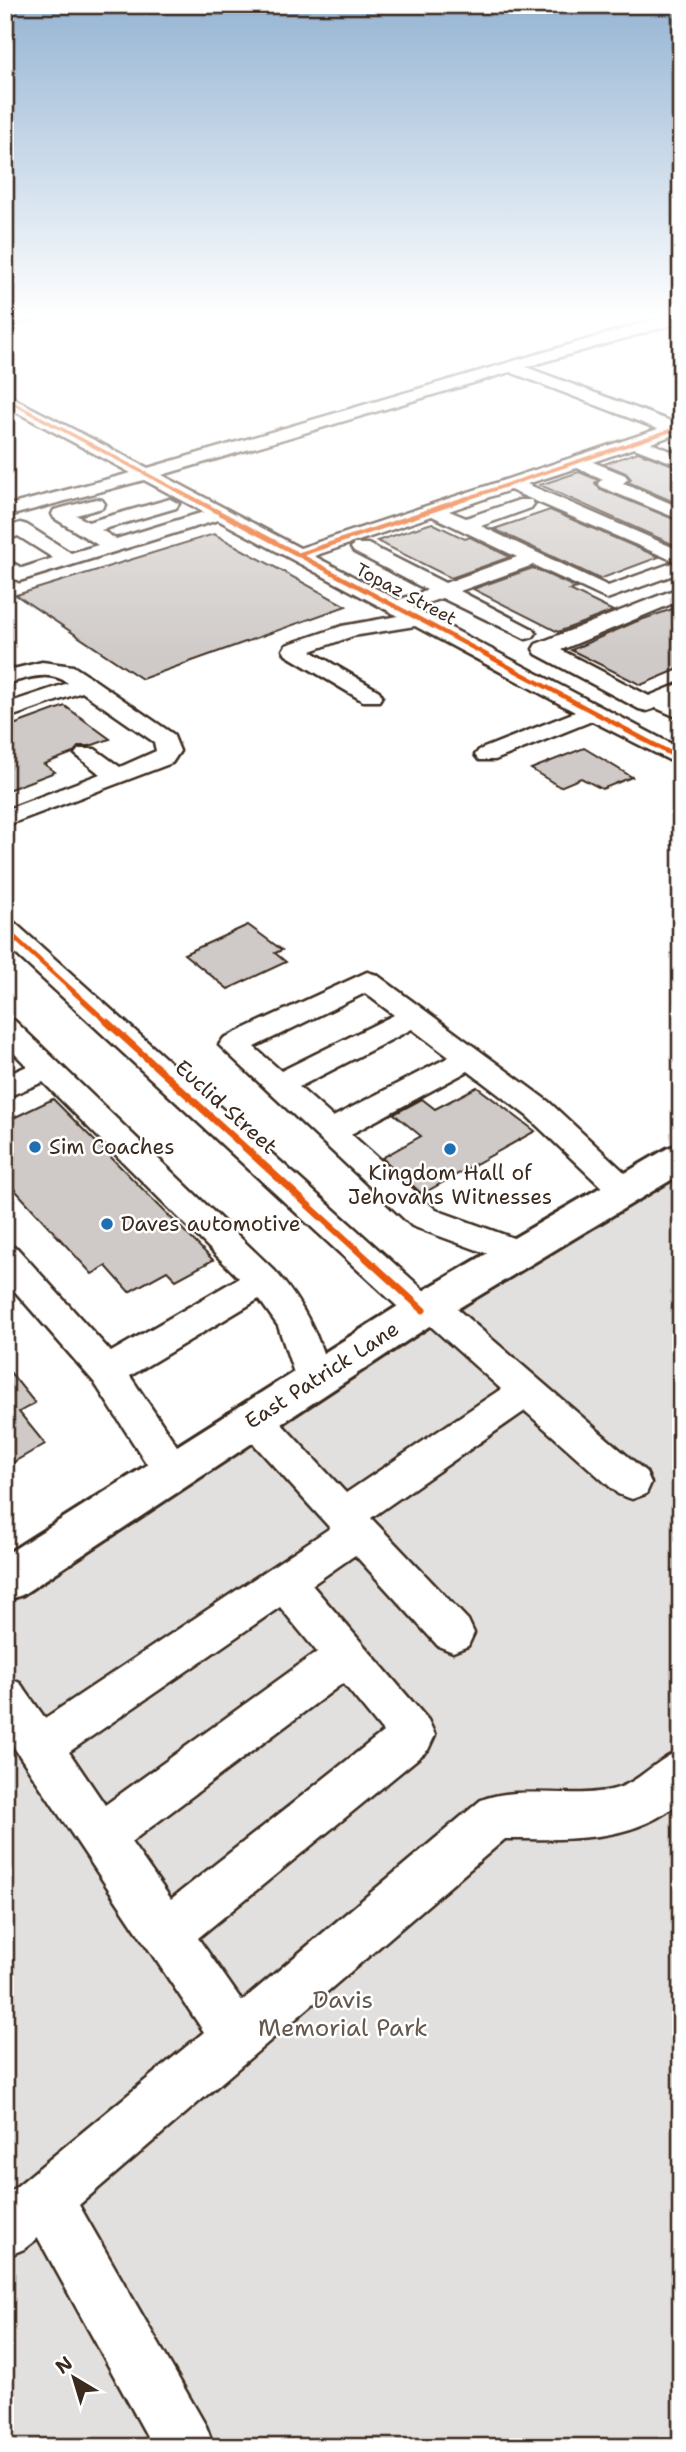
<svg xmlns="http://www.w3.org/2000/svg" width="686" height="2452" viewBox="0 0 686 2452" font-family="'Shantell Sans',sans-serif">
  <style>
    .green { fill: #e2e0de; stroke: #8e857e; stroke-width: 2 }
    .building { fill: #cfcac7; stroke: #3b2a1e; stroke-width: 2 }
    .lines { fill: none; stroke-linecap: round; stroke-linejoin: round }
    .minor-casing { stroke: #3b2a1e; stroke-width: 5 }
    .major-casing { stroke: #3b2a1e; stroke-width: 6 }
    .minor { fill: #fff; fill-rule: evenodd }
    .major { fill: #fff; fill-rule: evenodd }
    .cycleway-far3-casing { stroke: #fff; stroke-width: 5 }
    .cycleway-far2-casing { stroke: #fff; stroke-width: 7 }
    .cycleway-far1-casing { stroke: #fff; stroke-width: 9 }
    .cycleway-casing { stroke: #fff; stroke-width: 11 }
    .cycleway-far3 { stroke: #e8590c; stroke-width: 3.5 }
    .cycleway-far2 { stroke: #e8590c; stroke-width: 4.5 }
    .cycleway-far1 { stroke: #e8590c; stroke-width: 5 }
    .cycleway { stroke: #e8590c; stroke-width: 7 }
    .poi-dot { fill: #1f6fb2; stroke: #fff; stroke-width: 2.5 }
    .labels { text-anchor: middle; stroke-width: 5; stroke-linejoin: round; paint-order: stroke }
    .far-street-label { font-size: 18px; fill: #3b2a1e; stroke: #fff }
    .street-label { font-size: 21px; fill: #3b2a1e; stroke: #fff }
    .poi-label { font-size: 21px; fill: #3b2a1e; stroke: #fff; text-anchor: start }
    .near-park-label { font-size: 24px; fill: #65584e; stroke: #fff }
  </style>
  <rect width="100%" height="100%" fill="#fff"/>
  <filter id="ink" filterUnits="userSpaceOnUse"><feTurbulence type="fractalNoise" baseFrequency=".0143" numOctaves="2"/><feDisplacementMap in="SourceGraphic" scale="14" xChannelSelector="R" yChannelSelector="G"/><feConvolveMatrix kernelMatrix="1 2 1 2 8 2 1 2 1" color-interpolation-filters="sRGB"/></filter>
  <g filter="url(#ink)">
    <path class="green" d="M681 1157V2447H5V1580Z"/>
    <path class="building" d="M638 452 681 468V505L628 482 631 479 626 473 604 464Z
      M579 472 598 480 595 483 600 489 681 522V548L540 485Z
      M550 510 659 557 600 579 494 529Z
      M432 523 465 539 470 537 510 557 451 578 377 541Z
      M214 534 346 606 142 679 16 595Z
      M533 568 577 588 570 590 613 611 558 632 473 589Z
      M681 606V668L641 685 571 650 635 622Z
      M65 706 110 739 90 746H79L73 753 44 764 55 772 5 791V728Z
      M584 748 632 777 602 789 581 778 560 787 531 769Z
      M248 925 282 950 275 953 286 962 228 989 184 954Z
      M477 1087 535 1131 422 1194 382 1158 421 1136 394 1114 422 1099 435 1109Z
      M53 1099 213 1260 176 1280 167 1271 129 1292 106 1266 92 1274 5 1179V1122Z
      M5 1366 35 1403 19 1412 45 1444 5 1467Z"/>
    <g class="lines">
      <defs>
        <path id="minor" d="M35 316 33 319 5 326V318Z
          M668 316H681V322L526 367 681 425V437L674 435 651 443 681 455V466L634 448 593 462 625 475 628 479 623 483 681 508V520L601 487 598 483 603 479 577 468 527 484 681 551V564L510 490 449 511 466 518 519 500H531L534 504 531 508 481 526 608 586 672 563 679 565V573L607 599 533 565 460 591 533 629 536 633 533 637 526 639 442 598 413 608 681 749V766L592 721 495 760H479L475 755 479 750 575 712 415 626 353 636 311 651 379 691 382 696 379 701H363L286 655 283 650 286 645 342 626 398 616 218 520 26 579 19 581 5 574V559L22 568 53 558 18 536 5 540V528L20 523 27 525 71 553 98 545 54 518 52 514 54 510 96 499 102 500 105 504 102 508 76 515 88 522 170 499 179 504 176 508 101 530 116 539 204 512 144 480 5 517V506L131 473 5 406V394L148 468ZM510 372 658 429 300 548 162 475ZM432 516 517 557 445 583 368 544H354L351 548 354 552 427 590 398 600 314 556Z
          M681 587V600L561 650 649 696 681 683V698L676 700 681 703V719L656 708 647 711 639 709 536 654 533 649 536 644Z
          M42 662 73 666 93 679 173 734 180 751 172 763 5 826V810L100 774 75 754 79 749H95L120 767 156 751 154 742 82 692 5 719V704L68 683C47 669 27 679 5 684V671Z
          M5 921 15 923 427 1293 442 1296 646 1472 651 1483 646 1494 632 1499 618 1494 525 1411 371 1518 468 1620 474 1633 468 1646 453 1652 438 1646 355 1555 312 1585 428 1720 435 1735 428 1750 198 1938 242 2001 481 1800C519 1785 569 1799 611 1790 639 1784 654 1760 681 1750V1801C632 1844 566 1839 505 1839L79 2205 206 2426 214 2447H153L38 2238 24 2249 5 2257V2196L204 2032 5 1734V1677L20 1683 45 1718 330 1528 241 1430 235 1419 241 1408 254 1404 267 1408 346 1493 501 1389 426 1322 411 1319 5 944ZM280 1607 317 1652 105 1805 69 1752ZM343 1683 383 1732 171 1899 131 1842Z
          M367 972 377 975 549 1102 635 1182 640 1190 635 1198 624 1201 613 1198 527 1116 468 1071 351 1134 436 1210 530 1244 535 1253 530 1262 518 1265 412 1226 219 1045 224 1038ZM365 993 394 1015 281 1071 254 1047ZM412 1029 449 1057 333 1117 299 1087Z
          M5 1018 15 1021 275 1271C304 1305 321 1338 331 1381L326 1391 313 1395 300 1391 278 1326 259 1299 130 1376 187 1461 192 1472 187 1483 173 1488 159 1483 94 1382 5 1280V1245L17 1248 111 1352 239 1278 43 1082 5 1098V1076L27 1066 5 1044Z"/>
        <path id="major" d="M681 1144V1174L437 1321 22 1595 5 1601V1555L409 1299 668 1148Z"/>
      </defs>
      <use href="#minor" class="minor-casing"/>
      <use href="#major" class="major-casing"/>
      <use href="#minor" class="minor"/>
      <use href="#major" class="major"/>
      <defs>
        <path id="cycleway-far3" d="M5 399 195 500
          M462 500 675 429"/>
        <path id="cycleway-far2" d="M192 498 629 731
          M298 555 468 498"/>
        <path id="cycleway-far1" d="M626 730 681 759
          M5 929 109 1024"/>
        <path id="cycleway" d="M107 1022 423 1310"/>
      </defs>
      <use href="#cycleway-far3" class="cycleway-far3-casing"/>
      <use href="#cycleway-far2" class="cycleway-far2-casing"/>
      <use href="#cycleway-far1" class="cycleway-far1-casing"/>
      <use href="#cycleway" class="cycleway-casing"/>
      <use href="#cycleway-far3" class="cycleway-far3"/>
      <use href="#cycleway-far2" class="cycleway-far2"/>
      <use href="#cycleway-far1" class="cycleway-far1"/>
      <use href="#cycleway" class="cycleway"/>
    </g>
  </g>
  <linearGradient id="sky" x2="0" y2="1"><stop stop-color="#96b5d3"/><stop offset="0.48" stop-color="#fff"/><stop offset="1" stop-color="#fff" stop-opacity="0"/></linearGradient>
  <rect width="686" height="660" fill="url(#sky)"/>
  <g class="poi-dot">
    <circle cx="35" cy="1147" r="7"/>
    <circle cx="450" cy="1149" r="7"/>
    <circle cx="107" cy="1224" r="7"/>
  </g>
  <g class="labels">
    <g class="far-street-label">
      <text transform="translate(406 594) rotate(28)" y="6">Topaz Street</text>
    </g>
    <g class="street-label">
      <text transform="translate(226 1107) rotate(42)" y="7">Euclid Street</text>
      <text transform="translate(322 1375) rotate(-33)" y="7">East Patrick Lane</text>
    </g>
    <g class="poi-label">
      <text x="49" y="1154">Sim Coaches</text>
      <text x="450" y="1180" text-anchor="middle">Kingdom Hall of<tspan x="450" dy="24">Jehovahs Witnesses</tspan></text>
      <text x="121" y="1231">Daves automotive</text>
    </g>
    <g class="near-park-label">
      <text x="343" y="2008">Davis<tspan x="343" dy="28">Memorial Park</tspan></text>
    </g>
  </g>
  <rect width="686" height="2452" fill="none" stroke="#fff" stroke-width="28"/>
  <rect x="14" y="14" width="658" height="2424" fill="none" stroke="#3b2a1e" stroke-width="2.5" filter="url(#ink)"/>
  <g transform="translate(74 2378) rotate(322)" stroke="#ffffff" stroke-width="5" paint-order="stroke">
  <path d="M0-5L12 26L0 18L-12 26Z" fill="#3b2a1e"/>
  <text y="-10" font-size="19" font-weight="bold" text-anchor="middle" fill="#3b2a1e">N</text>
  </g>
</svg>
